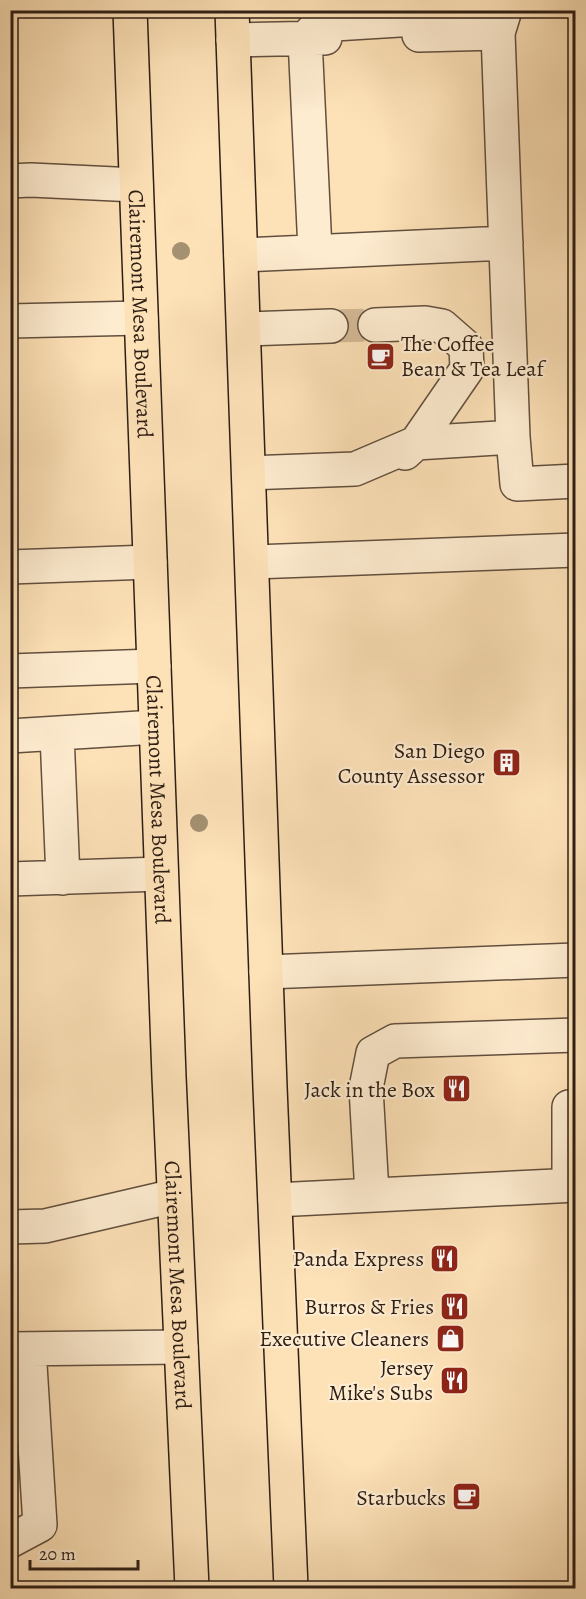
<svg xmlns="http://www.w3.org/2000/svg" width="586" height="1599" viewBox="0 0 586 1599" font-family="Alegreya,serif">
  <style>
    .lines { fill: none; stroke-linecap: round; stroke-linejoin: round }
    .minor-tunnel { stroke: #d4ba97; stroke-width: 33; stroke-dasharray: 33 16; stroke-linecap: butt }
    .minor-casing { stroke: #624f3e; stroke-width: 36 }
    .major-casing { stroke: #2e1e15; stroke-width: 36 }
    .minor { stroke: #feecd0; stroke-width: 33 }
    .major { stroke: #fde1b7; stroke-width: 33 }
    .tree { fill: #a49171 }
    .labels { text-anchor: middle; stroke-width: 4.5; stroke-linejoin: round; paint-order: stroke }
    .street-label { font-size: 22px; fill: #2e1e15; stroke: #feecd0 }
    .poi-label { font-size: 22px; fill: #2e1e15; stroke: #feecd0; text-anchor: end }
  </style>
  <rect width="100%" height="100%" fill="#fde1b7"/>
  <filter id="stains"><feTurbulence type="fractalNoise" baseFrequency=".00333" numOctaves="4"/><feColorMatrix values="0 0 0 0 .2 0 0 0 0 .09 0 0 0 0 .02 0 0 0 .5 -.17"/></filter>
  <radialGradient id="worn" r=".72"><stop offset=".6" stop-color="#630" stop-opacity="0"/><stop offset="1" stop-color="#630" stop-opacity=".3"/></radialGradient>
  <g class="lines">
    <path class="minor-tunnel" d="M331 326 375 325"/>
    <defs>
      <path id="minor" d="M419 35 498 33
        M233 40 325 38
        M10 181 31 180 136 185
        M315 250 305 39 318 25 448 17 451 10
        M241 255 506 243
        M10 321 141 318
        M375 325 425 323 442 326 466 347 467 369 416 443 405 453
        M244 329 331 326
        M513 437 517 484 576 481
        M249 473 355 469 416 443 513 437 498 33 505 10
        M252 562 576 550
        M10 567 150 562
        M10 671 154 666
        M57 734 63 878
        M10 736 156 727
        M10 879 161 874
        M266 972 576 960
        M569 1185V1107H576
        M372 1194 366 1088 373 1053 395 1041 576 1035
        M275 1200 576 1185
        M10 1227 45 1226 174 1196
        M10 1349 181 1347
        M10 1541 40 1525 29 1349"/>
      <g id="major">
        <path id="s1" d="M130 10 169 1077 192 1588"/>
        <path d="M232 10 270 1087 291 1588"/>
      </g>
    </defs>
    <use href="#minor" class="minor-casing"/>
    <use href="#major" class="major-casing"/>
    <use href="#minor" class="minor"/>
    <use href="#major" class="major"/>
  </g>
  <g class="tree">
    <circle cx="181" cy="251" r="9"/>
    <circle cx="199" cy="823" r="9"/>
  </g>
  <defs>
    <symbol id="cafe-square" viewBox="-11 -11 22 22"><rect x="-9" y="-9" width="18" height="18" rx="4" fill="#8f2418" stroke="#feecd0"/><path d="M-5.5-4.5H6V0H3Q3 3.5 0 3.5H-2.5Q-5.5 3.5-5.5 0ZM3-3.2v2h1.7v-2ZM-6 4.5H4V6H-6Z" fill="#fff"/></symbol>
    <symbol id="building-square" viewBox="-11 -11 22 22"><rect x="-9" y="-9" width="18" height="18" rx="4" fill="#8f2418" stroke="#feecd0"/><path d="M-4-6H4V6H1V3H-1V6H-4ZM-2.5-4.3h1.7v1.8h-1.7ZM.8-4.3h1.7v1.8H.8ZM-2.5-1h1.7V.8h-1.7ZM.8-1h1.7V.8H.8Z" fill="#fff"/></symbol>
    <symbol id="restaurant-square" viewBox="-11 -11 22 22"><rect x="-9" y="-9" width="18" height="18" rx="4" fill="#8f2418" stroke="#feecd0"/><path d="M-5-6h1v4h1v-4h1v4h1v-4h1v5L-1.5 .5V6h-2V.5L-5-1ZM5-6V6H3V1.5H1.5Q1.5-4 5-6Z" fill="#fff"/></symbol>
    <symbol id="shop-square" viewBox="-11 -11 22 22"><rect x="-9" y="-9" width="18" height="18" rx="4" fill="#8f2418" stroke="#feecd0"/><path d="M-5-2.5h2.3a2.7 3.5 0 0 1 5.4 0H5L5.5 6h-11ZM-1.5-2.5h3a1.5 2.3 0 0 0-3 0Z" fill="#fff"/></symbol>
  </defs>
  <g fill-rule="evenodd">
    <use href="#cafe-square" x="364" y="340" width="33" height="33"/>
    <use href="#building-square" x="490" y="746" width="33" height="33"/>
    <use href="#restaurant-square" x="440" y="1072" width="33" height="33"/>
    <use href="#restaurant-square" x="428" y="1242" width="33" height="33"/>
    <use href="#restaurant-square" x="438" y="1290" width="33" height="33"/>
    <use href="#shop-square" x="434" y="1322" width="33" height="33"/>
    <use href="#restaurant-square" x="438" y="1364" width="33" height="33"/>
    <use href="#cafe-square" x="450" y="1480" width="33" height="33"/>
  </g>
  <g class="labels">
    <g class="street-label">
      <text dy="8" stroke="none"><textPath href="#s1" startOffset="304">Clairemont Mesa Boulevard</textPath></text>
      <text dy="8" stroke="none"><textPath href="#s1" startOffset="790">Clairemont Mesa Boulevard</textPath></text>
      <text dy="8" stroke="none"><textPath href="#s1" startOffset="1276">Clairemont Mesa Boulevard</textPath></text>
    </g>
    <g class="poi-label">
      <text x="401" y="351" text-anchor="start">The Coffee<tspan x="401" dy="25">Bean &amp; Tea Leaf</tspan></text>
      <text x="485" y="758">San Diego<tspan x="485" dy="25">County Assessor</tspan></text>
      <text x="435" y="1097">Jack in the Box</text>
      <text x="424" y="1266">Panda Express</text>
      <text x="434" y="1314">Burros &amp; Fries</text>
      <text x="429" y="1346">Executive Cleaners</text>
      <text x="433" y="1375">Jersey<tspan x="433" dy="25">Mike's Subs</tspan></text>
      <text x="446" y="1505">Starbucks</text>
    </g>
  </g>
  <rect width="586" height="1599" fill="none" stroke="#fde1b7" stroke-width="36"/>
  <rect x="12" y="12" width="562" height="1575" fill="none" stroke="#2e1e15" stroke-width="3"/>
  <rect x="18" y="18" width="550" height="1563" fill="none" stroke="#2e1e15" stroke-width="1.5"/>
  <path d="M30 1560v9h108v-9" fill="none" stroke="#2e1e15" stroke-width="3"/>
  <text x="39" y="1560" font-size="18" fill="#2e1e15" stroke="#feecd0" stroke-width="4.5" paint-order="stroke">20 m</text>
  <rect width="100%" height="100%" filter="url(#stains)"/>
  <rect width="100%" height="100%" fill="url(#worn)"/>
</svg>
